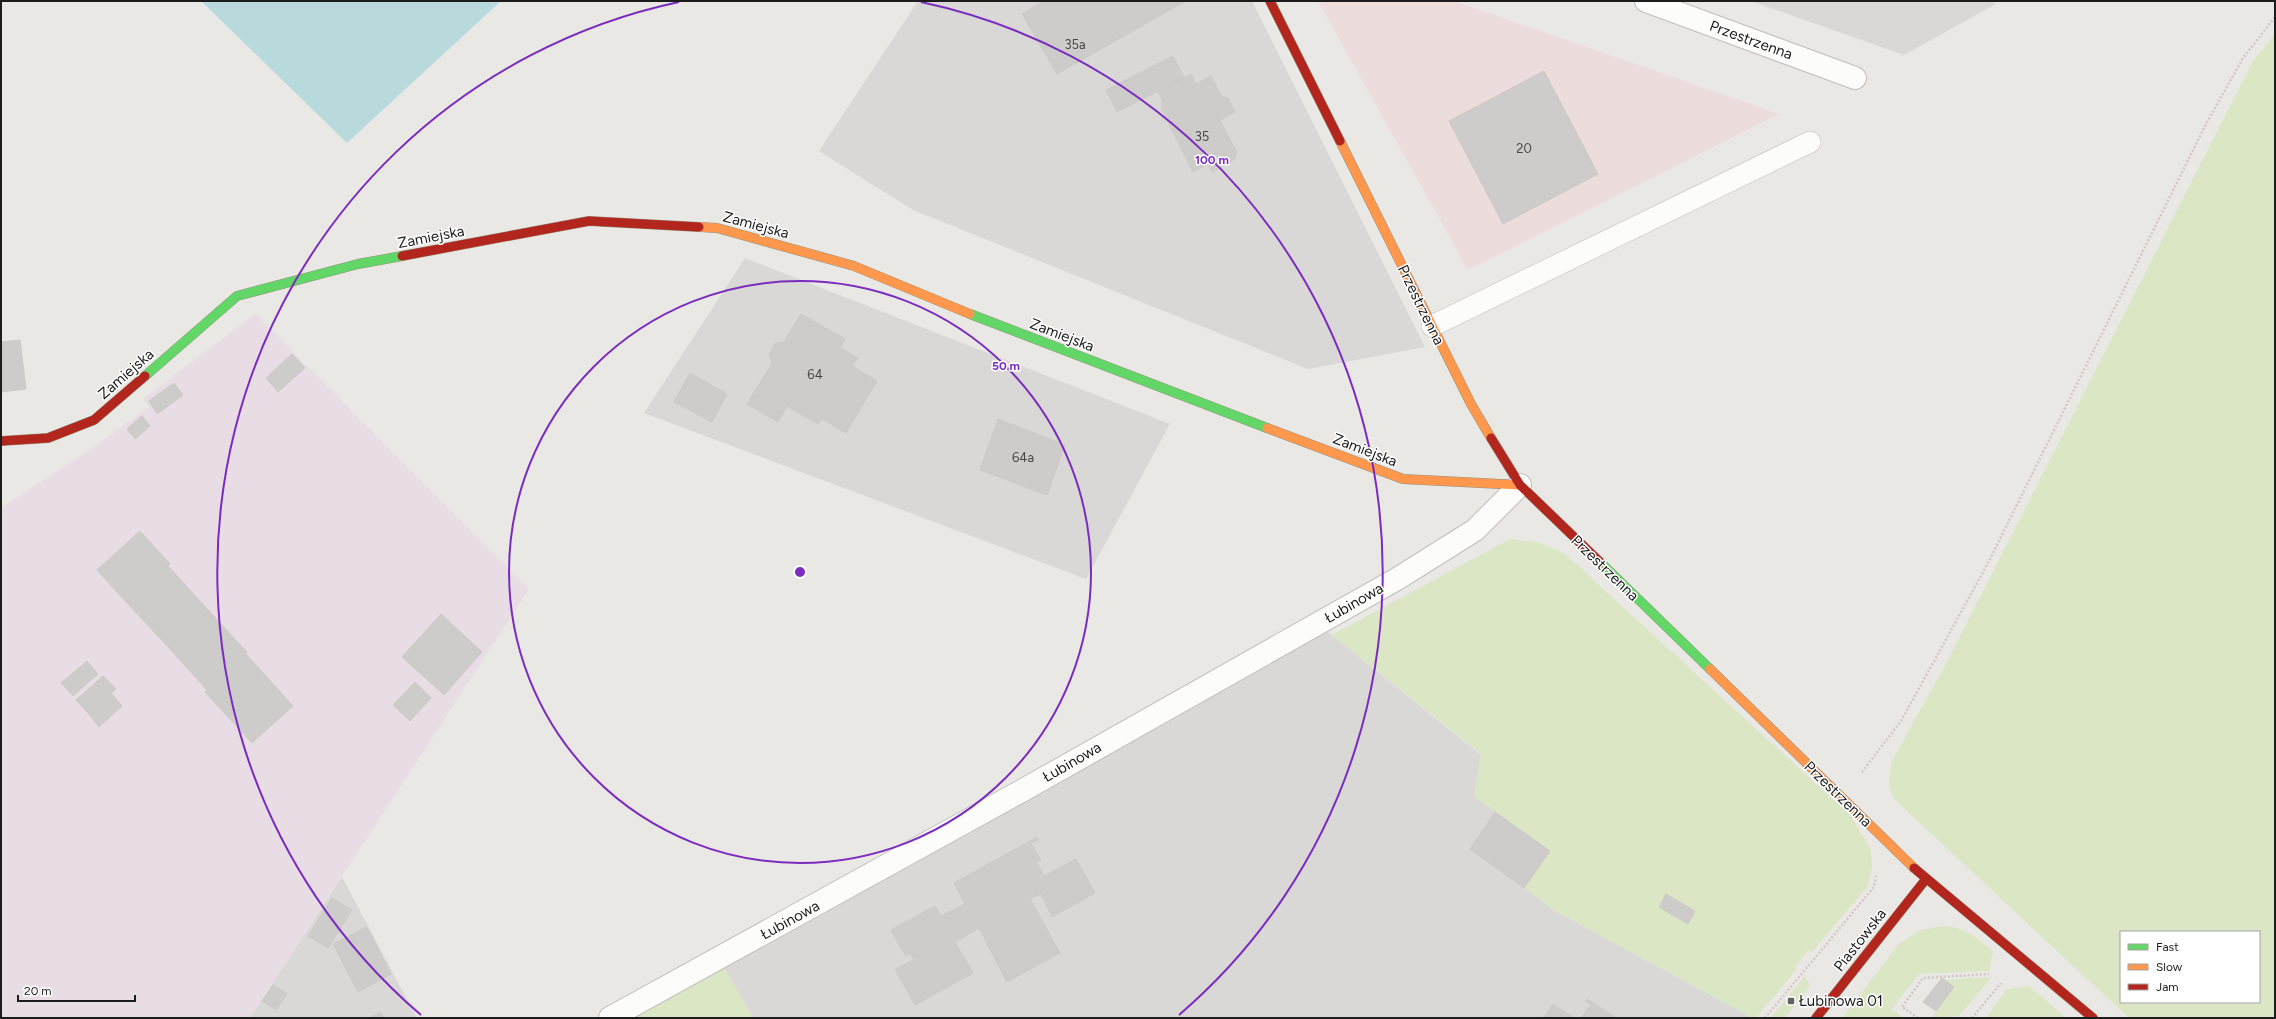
<svg xmlns="http://www.w3.org/2000/svg" width="2276" height="1019" viewBox="0 0 2276 1019" font-family="Figtree,sans-serif">
  <style>
    .residential { fill: #d9d8d6 }
    .commercial { fill: #ecdcdc }
    .industrial { fill: #e8dde5 }
    .grass { fill: #dbe6c5; fill-rule: evenodd }
    .water { fill: #b9dadd }
    .building { fill: #ceccca; stroke: #cdc9c6 }
    .lines { fill: none; stroke-linecap: round; stroke-linejoin: round }
    .lane-casing { stroke: #c0bfbd; stroke-width: 22 }
    .street-casing { stroke: #c0bfbd; stroke-width: 24 }
    .fast-casing { stroke: #93927e; stroke-width: 10 }
    .slow-casing { stroke: #93927e; stroke-width: 10 }
    .jam-casing { stroke: #93927e; stroke-width: 10 }
    .path { stroke: #d5c6c6; stroke-width: 2.5; stroke-dasharray: 2 2; stroke-linecap: butt }
    .lane { stroke: #fcfcfb; stroke-width: 21 }
    .street { stroke: #fcfcfb; stroke-width: 22 }
    .fast { stroke: #63d668; stroke-width: 9 }
    .slow { stroke: #ff974d; stroke-width: 9 }
    .jam { stroke: #b3261e; stroke-width: 9 }
    .ring { fill: none; stroke: #7b2cbf; stroke-width: 2 }
    .poi-dot { fill: #646362; stroke: #fff; stroke-width: 1.5 }
    .labels { text-anchor: middle; stroke-width: 3; stroke-linejoin: round; paint-order: stroke }
    .number-label { font-size: 13px; fill: #484848 }
    .street-label { font-size: 15px; fill: #1c1c1c; stroke: #fff }
    .poi-label { font-size: 15px; fill: #1c1c1c; stroke: #fff; text-anchor: start }
    .centre { fill: #7b2cbf; stroke: #fff; stroke-width: 2 }
    .ring-label { font-size: 12px; text-anchor: middle; font-weight: bold; fill: #7b2cbf; stroke: #fff; stroke-width: 3; stroke-linejoin: round; paint-order: stroke }
  </style>
  <rect width="100%" height="100%" fill="#eae8e5"/>
  <path class="residential" d="M918 1H1252L1425 347 1308 369 913 210 819 151Z
    M1751 1H1991L1996 4 1904 55Z
    M745 258 1170 424 1086 579 644 413Z
    M1328 632 1481 755 1474 796 1550 851 1525 888 1555 911 1753 1018H753L723 966Z
    M342 877 417 1018H250Z"/>
  <path class="commercial" d="M1318 1H1454L1779 114 1468 270Z"/>
  <path class="industrial" d="M255 314 529 589 250 1018H1V508L91 449 149 407 143 399Z"/>
  <path class="grass" d="M2275 34V1018H2129L1895 800C1887 787 1889 776 1892 761L1949 658 2253 61ZM2121 932H2259V1002H2121Z
    M1510 539 1538 542 1564 553 1851 816 1871 850 1872 867 1868 886 1812 952 1808 950 1795 967 1797 969 1756 1018H1753L1555 911 1524 888 1549 851 1474 796 1481 754 1332 635Z
    M1943 926C1964 927 1977 937 1993 951L1989 971 1919 974 1892 1009 1904 1018H1842L1899 944 1921 930Z
    M723 966 753 1018H633Z
    M1805 976 1810 986 1785 1018H1770Z
    M1992 977 1959 1016 1935 1018 1932 1016 1954 988 1944 980Z
    M2029 986 2066 1018H1986L2007 989Z"/>
  <path class="water" d="M201 1H501L347 143Z"/>
  <path class="building" d="M1044 1H1184V2L1057 74 1022 14Z
    M1173 56 1184 78 1117 112 1106 90Z
    M1544 71 1598 174 1503 224 1449 121Z
    M1191 74 1196 84 1211 76 1221 96 1228 98 1235 112 1220 120 1237 153 1234 160 1212 172 1208 164 1193 172 1162 110V101L1158 91Z
    M801 314 845 339 840 348 858 358 852 366 877 381 846 433 822 419 818 424 787 406 778 422 747 404 772 363 769 355 775 343 784 342Z
    M20 340 26 389 1 392V342Z
    M292 354 305 368 278 392 266 378Z
    M690 373 727 394 712 422 674 402Z
    M174 383 183 395 157 414 149 401Z
    M142 416 150 426 135 439 127 429Z
    M998 419 1065 445 1047 495 980 470Z
    M140 531 170 564 127 603 97 570Z
    M168 566 209 611 169 648 127 603Z
    M209 611 247 652 207 690 169 648Z
    M441 614 482 652 444 695 402 657Z
    M246 654 293 706 252 743 205 692Z
    M87 661 98 674 73 696 61 683Z
    M103 676 116 689 88 713 76 700Z
    M415 682 431 698 410 721 393 705Z
    M111 693 122 706 99 727 88 713Z
    M1495 812 1550 851 1524 888 1470 849Z
    M1037 837 1038 840 1031 843 1041 860 1036 862 1044 876 1076 859 1095 893 1052 917 1041 894 1030 899 1060 953 1007 982 979 928 955 942 973 973 915 1005 895 969 914 960 910 953 905 955 891 930 935 906 941 916 965 904 954 883Z
    M1666 894 1695 911 1688 924 1659 907Z
    M332 898 352 910 328 948 308 936Z
    M367 927 391 974 358 992 333 944Z
    M1942 978 1954 987 1936 1011 1923 1002Z
    M273 985 287 994 276 1010 262 1001Z
    M1587 999 1616 1018H1581L1591 1004 1585 1001Z
    M1553 1004 1574 1018H1543Z
    M381 1012 384 1018H369Z"/>
  <g class="lines">
    <defs>
      <path id="lane" d="M1432 326 1810 142"/>
      <path id="street" d="M1646 1 1855 78
        M610 1018 1025 789 1397 579 1475 530 1520 485"/>
      <path id="fast" d="M970 314 1267 428
        M145 376 237 296 358 264 402 256
        M1601 563 1710 669"/>
      <path id="slow" d="M1340 141 1471 404 1491 438
        M699 227 717 228 854 266 970 314
        M1267 428 1403 479 1520 485
        M1710 669 1914 868"/>
      <path id="jam" d="M1270 1 1340 141
        M402 256 589 221 699 227
        M1491 438 1520 485 1601 563
        M1 441 48 438 94 420 145 376
        M1914 868 2093 1018
        M1816 1018 1926 879"/>
    </defs>
    <use href="#lane" class="lane-casing"/>
    <use href="#street" class="street-casing"/>
    <use href="#fast" class="fast-casing"/>
    <use href="#slow" class="slow-casing"/>
    <use href="#jam" class="jam-casing"/>
    <path class="path" d="M1862 772 1901 721 1988 563 2206 124 2243 58 2275 17
      M1765 1018 1874 887 1876 876
      M1918 1018 1902 1007 1923 978 1989 974
      M1972 1018 2001 983"/>
    <use href="#lane" class="lane"/>
    <use href="#street" class="street"/>
    <use href="#fast" class="fast"/>
    <use href="#slow" class="slow"/>
    <use href="#jam" class="jam"/>
  </g>
  <g class="ring">
    <circle cx="800" cy="572" r="291"/>
    <path d="M421 1015A583 583 0 0 1 679 2M921 2A583 583 0 0 1 1179 1015"/>
  </g>
  <rect class="poi-dot" x="1787" y="997" width="8" height="8" rx="2"/>
  <g class="labels">
    <g class="number-label">
      <text x="1075" y="49">35a</text>
      <text x="1202" y="141">35</text>
      <text x="1524" y="153">20</text>
      <text x="815" y="379">64</text>
      <text x="1023" y="462">64a</text>
    </g>
    <g class="street-label">
      <text transform="translate(1751 40) rotate(20)" y="5">Przestrzenna</text>
      <text transform="translate(756 225) rotate(15)" y="5">Zamiejska</text>
      <text transform="translate(431 237) rotate(-11)" y="5">Zamiejska</text>
      <text transform="translate(1421 305) rotate(64)" y="5">Przestrzenna</text>
      <text transform="translate(1062 335) rotate(21)" y="5">Zamiejska</text>
      <text transform="translate(126 374) rotate(-41)" y="5">Zamiejska</text>
      <text transform="translate(1365 450) rotate(21)" y="5">Zamiejska</text>
      <text transform="translate(1605 568) rotate(44)" y="5">Przestrzenna</text>
      <text transform="translate(1354 603) rotate(-30)" y="5">Łubinowa</text>
      <text transform="translate(1072 762) rotate(-30)" y="5">Łubinowa</text>
      <text transform="translate(1838 794) rotate(44)" y="5">Przestrzenna</text>
      <text transform="translate(790 920) rotate(-29)" y="5">Łubinowa</text>
      <text transform="translate(1860 940) rotate(-52)" y="5">Piastowska</text>
    </g>
    <g class="poi-label">
      <text x="1799" y="1006">Łubinowa 01</text>
    </g>
  </g>
  <circle cx="800" cy="572" r="6" class="centre"/>
  <g class="ring-label">
    <text x="1212" y="164">100 m</text>
    <text x="1006" y="370">50 m</text>
  </g>
  <rect width="2276" height="1019" fill="none" stroke="#1c1c1c" stroke-width="4"/>
  <rect x="2120" y="931" width="140" height="72" fill="#ffffff" stroke="#a4a4a4"/>
  <rect x="2128" y="944" width="20" height="6" fill="#63d668" stroke="#a4a4a4"/>
  <text x="2156" y="951" font-size="12" fill="#1c1c1c">Fast</text>
  <rect x="2128" y="964" width="20" height="6" fill="#ff974d" stroke="#a4a4a4"/>
  <text x="2156" y="971" font-size="12" fill="#1c1c1c">Slow</text>
  <rect x="2128" y="984" width="20" height="6" fill="#b3261e" stroke="#a4a4a4"/>
  <text x="2156" y="991" font-size="12" fill="#1c1c1c">Jam</text>
  <path d="M18 995v6h117v-6" fill="none" stroke="#1c1c1c" stroke-width="2"/>
  <text x="24" y="995" font-size="12" fill="#1c1c1c" stroke="#ffffff" stroke-width="3" paint-order="stroke">20 m</text>
</svg>
